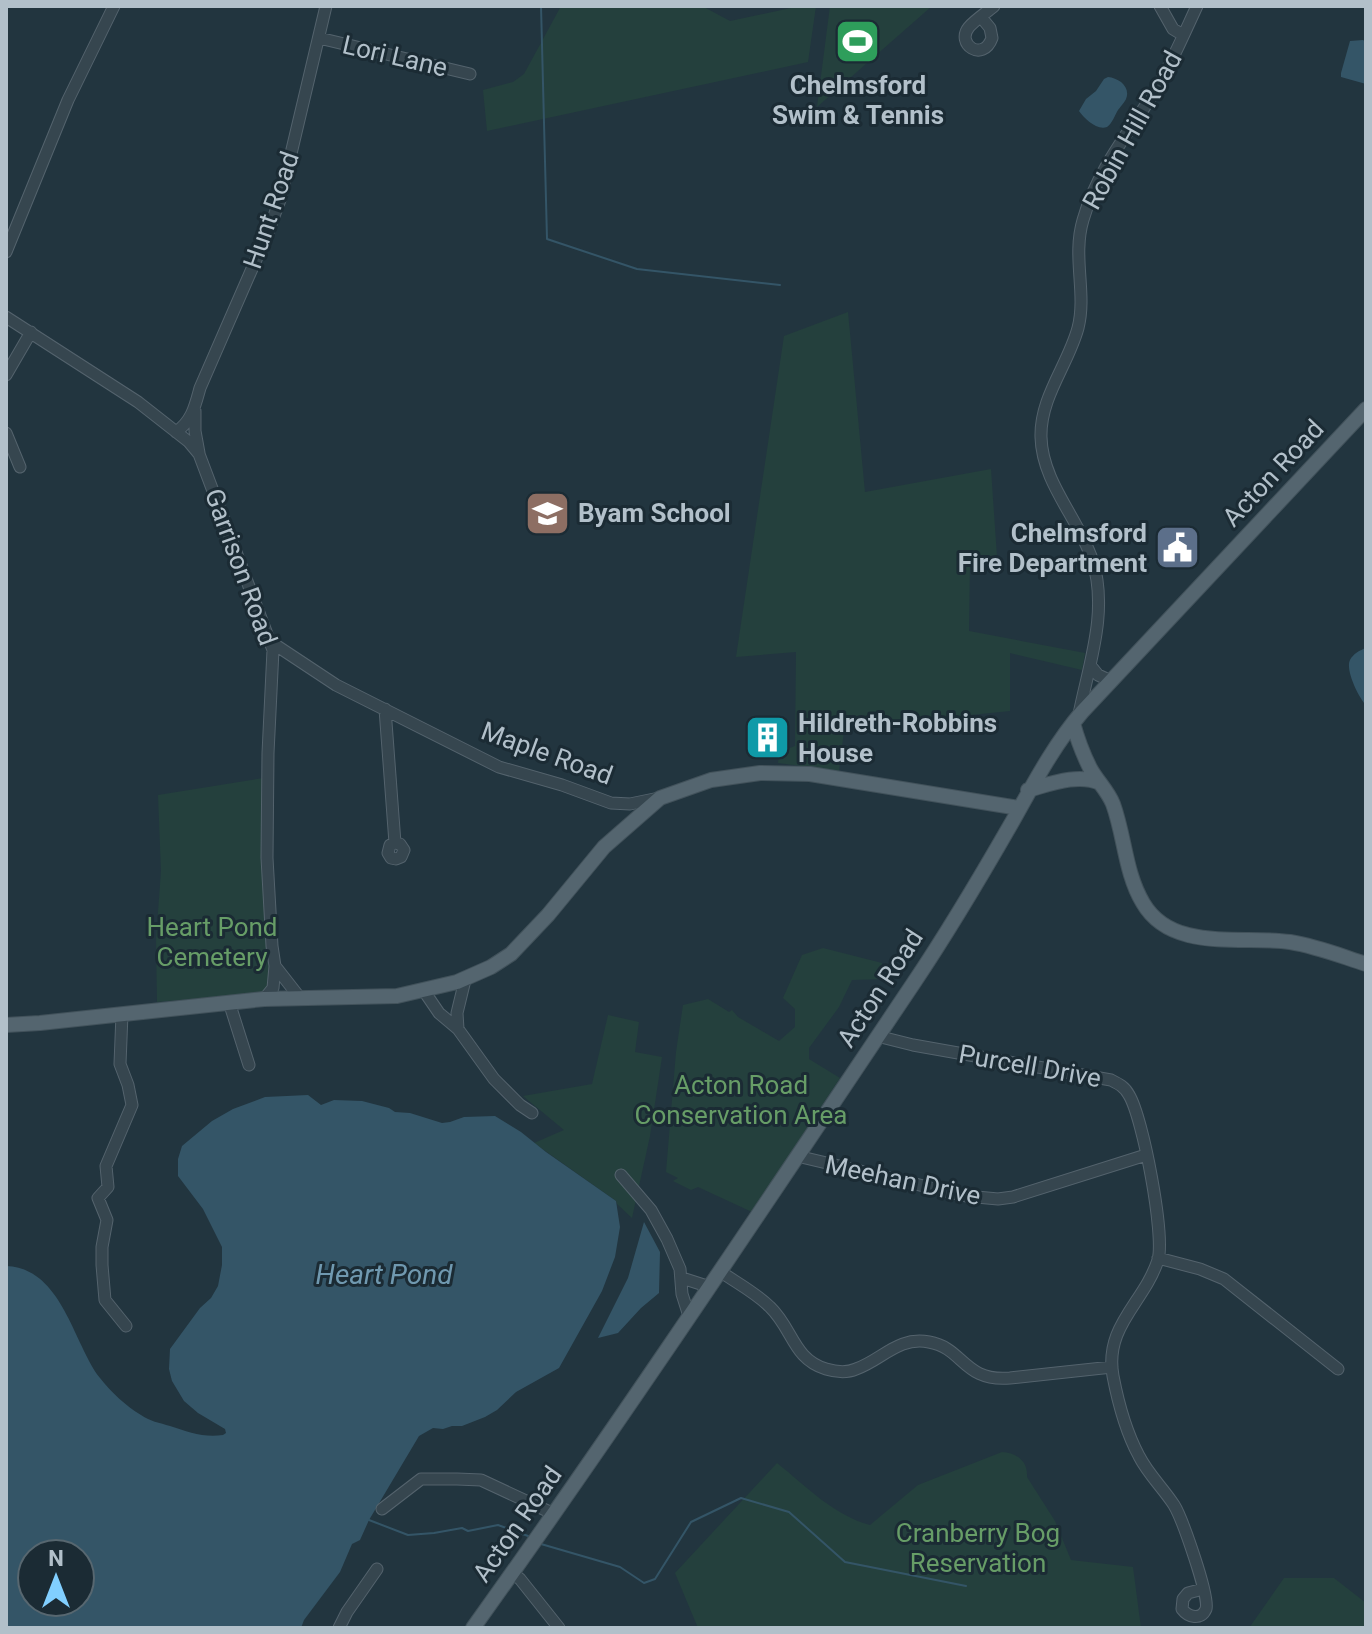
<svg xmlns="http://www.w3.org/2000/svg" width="1372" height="1634" viewBox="0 0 1372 1634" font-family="Roboto,sans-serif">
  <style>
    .green { fill: #24403d }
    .water { fill: #345567; fill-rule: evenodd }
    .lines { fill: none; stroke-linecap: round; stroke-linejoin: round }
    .stream { stroke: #345567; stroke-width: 2 }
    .minor-casing { stroke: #54636d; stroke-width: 13 }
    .major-casing { stroke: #42525b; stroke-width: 16 }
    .minor { stroke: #36464f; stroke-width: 11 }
    .major { stroke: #54656f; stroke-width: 14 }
    .labels { text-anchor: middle; stroke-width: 6; stroke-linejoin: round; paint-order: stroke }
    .street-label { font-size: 26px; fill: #b2c0ca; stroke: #1b2b34 }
    .poi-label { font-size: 26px; font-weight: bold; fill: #b2c0ca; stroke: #1b2b34; text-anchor: start }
    .park-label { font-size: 26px; fill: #679d67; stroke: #1b2b34 }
    .water-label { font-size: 28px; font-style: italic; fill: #7099b0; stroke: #1b2b34 }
  </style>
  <rect width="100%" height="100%" fill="#22353f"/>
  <path class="green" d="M561 6H702L730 21 800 6H816L808 62 487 131 483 90 513 82 524 74Z
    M830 6H932L817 107Z
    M848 312 865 492 991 469 997 557 970 559 969 631 1085 653 1082 670 1010 653V711L951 717 845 723 839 771 778 763 779 752 795 746 796 652 736 657 784 336Z
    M263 778 262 877 270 970 269 985 262 993 157 1002 156 939 161 871 158 795Z
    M823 948 882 963 883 979 852 980 839 1007 809 1048V1059L840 1078 752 1212 698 1187 691 1190 673 1181 678 1178 666 1172 676 1052 683 1005 708 999 729 1012 732 1010 738 1017 779 1041 795 1027V1009L783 998 802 955Z
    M608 1015 639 1022 635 1052 662 1057 650 1136 632 1218 617 1204 616 1201 534 1143 564 1130 523 1096 592 1084Z
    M1002 1452C1017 1453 1028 1461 1027 1477L1055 1521 1071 1560 1133 1567 1141 1628H698L675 1573 777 1463C806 1486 833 1515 870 1525L918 1485Z
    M1284 1578H1334L1366 1603V1628H1249Z"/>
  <path class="water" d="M1363 40 1366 42V84L1341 77V73L1350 41Z
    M1108 77C1119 78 1131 87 1126 99 1126 100 1119 109 1118 110 1115 115 1112 124 1107 127 1097 131 1084 118 1079 111L1086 99 1096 91 1104 79Z
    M1366 648V705C1359 698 1345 670 1350 660 1353 654 1360 650 1366 648Z
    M308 1095 321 1105 334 1100 362 1101 389 1108 395 1112 410 1113 442 1123 450 1122 464 1117 495 1116 521 1132 546 1152 616 1201 620 1227 615 1257 602 1291 559 1368 516 1392 497 1410 485 1417 462 1426H452L443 1429 433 1428 419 1436 369 1520 360 1540 352 1544 340 1572 304 1620 301 1628H6V1266C62 1268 73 1343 100 1378 111 1392 126 1406 141 1415 149 1421 160 1423 170 1426 188 1432 204 1438 223 1435L226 1433 225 1429 198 1413 184 1401 172 1381 169 1369 170 1349 200 1308 211 1298 218 1286 222 1265V1247L203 1209 178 1176V1159L182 1146 212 1121 233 1109 265 1097ZM80 1554V1602H32V1554Z
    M644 1222 660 1252 659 1293 641 1308 618 1333 598 1338 628 1278Z"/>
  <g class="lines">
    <path class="stream" d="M541 6 547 239 637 269 780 285
      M369 1520 408 1535 434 1533 462 1528 468 1531 498 1525 528 1536
      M541 1544 620 1567 644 1583 655 1579 691 1522 741 1498 789 1512 845 1562 966 1586"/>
    <defs>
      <path id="minor" d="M1160 6 1173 29 1183 35
        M981 17 990 28 992 38C983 63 955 44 969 27 976 19 986 13 994 6
        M319 38 470 74
        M6 252 68 100 114 6
        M6 317 138 402 189 442 199 454 273 650 268 753 267 858 272 946 275 966 300 998
        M6 375 31 332
        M195 411V431L199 453
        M176 432C192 421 195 406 200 388L268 232 280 200 326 6
        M6 433 20 467
        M271 642 336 685 499 767 562 785 611 803 630 804 659 798
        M1090 665 1098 675 1111 681
        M385 709 395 843 390 845 388 853 391 858 396 859 401 857 404 850 400 844 395 843
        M1079 714C1089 664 1109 610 1092 559 1078 518 1042 482 1041 437 1040 397 1068 365 1078 328 1087 293 1072 257 1083 220 1097 170 1130 131 1157 88 1172 62 1184 34 1197 6
        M424 991 439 1013 458 1029 494 1079 520 1105 532 1113
        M264 999 273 988 275 966
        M229 1002 249 1065
        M122 1014 120 1064 128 1085 132 1105 106 1166 108 1187 98 1198 107 1220 102 1247V1265L105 1300 126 1326
        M458 1029 457 1013 465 980
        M877 1036 913 1045 1111 1080C1119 1084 1125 1087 1129 1095 1143 1118 1165 1235 1158 1260 1144 1303 1104 1326 1113 1376 1118 1402 1126 1432 1139 1456 1148 1474 1163 1488 1174 1505 1182 1518 1210 1597 1206 1609 1201 1621 1188 1617 1182 1609L1183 1599 1188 1593 1203 1589
        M797 1156 966 1196 998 1199 1013 1197 1146 1155
        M621 1175 651 1210 667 1239 680 1269 682 1294 689 1316
        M1158 1258 1200 1269 1224 1279 1338 1369
        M721 1272C737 1283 756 1293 770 1307 793 1329 793 1359 826 1369 836 1372 847 1373 856 1369 882 1360 898 1336 929 1342 964 1348 963 1382 1010 1378L1112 1367
        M682 1278 710 1287
        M382 1509 421 1479H457L481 1480 554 1514
        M512 1573 520 1579 559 1628
        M339 1628 347 1612 377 1569"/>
      <path id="major" d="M1073 723C1077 738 1083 754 1090 768 1097 781 1108 791 1113 804 1125 837 1125 873 1143 903 1172 953 1243 935 1290 942 1316 946 1341 956 1366 964
        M1028 790C1050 784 1078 773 1100 783
        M6 1025 40 1023 264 999 397 996 457 982 491 967 511 954 548 915 604 847 660 798 711 780 760 773 810 774 1019 808
        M473 1628C624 1417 768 1200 913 984 948 932 980 878 1011 824 1033 785 1053 746 1082 712L1366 409"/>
    </defs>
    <use href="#minor" class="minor-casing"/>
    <use href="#major" class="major-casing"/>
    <use href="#minor" class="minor"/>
    <use href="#major" class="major"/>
  </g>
  <defs>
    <symbol id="stadium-square" viewBox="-11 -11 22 22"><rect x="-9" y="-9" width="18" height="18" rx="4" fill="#2e9e5b" stroke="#1b2b34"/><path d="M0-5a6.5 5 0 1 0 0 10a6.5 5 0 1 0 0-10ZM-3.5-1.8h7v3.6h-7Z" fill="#fff"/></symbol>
    <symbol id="school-square" viewBox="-11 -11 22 22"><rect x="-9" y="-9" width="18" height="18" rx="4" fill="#8d6e63" stroke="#1b2b34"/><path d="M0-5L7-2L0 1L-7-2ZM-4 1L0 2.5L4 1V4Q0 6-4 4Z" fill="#fff"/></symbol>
    <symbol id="civic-square" viewBox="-11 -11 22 22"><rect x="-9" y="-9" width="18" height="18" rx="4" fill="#5c6f8a" stroke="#1b2b34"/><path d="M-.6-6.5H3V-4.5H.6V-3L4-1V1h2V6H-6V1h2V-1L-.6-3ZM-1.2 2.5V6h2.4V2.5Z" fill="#fff"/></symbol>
    <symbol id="building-square" viewBox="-11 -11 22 22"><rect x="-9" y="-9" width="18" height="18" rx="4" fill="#0f9aa8" stroke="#1b2b34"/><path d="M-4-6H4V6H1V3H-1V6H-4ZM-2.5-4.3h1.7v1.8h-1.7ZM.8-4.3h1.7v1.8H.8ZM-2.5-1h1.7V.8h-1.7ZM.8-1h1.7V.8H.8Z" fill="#fff"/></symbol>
  </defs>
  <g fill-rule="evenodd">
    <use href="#stadium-square" x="832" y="16" width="51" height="51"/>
    <use href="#school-square" x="522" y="488" width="51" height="51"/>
    <use href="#civic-square" x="1152" y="522" width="51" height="51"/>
    <use href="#building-square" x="742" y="712" width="51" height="51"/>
  </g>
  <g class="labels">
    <g class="street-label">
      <text transform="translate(395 56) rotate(13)" y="9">Lori Lane</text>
      <text transform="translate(1132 130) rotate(-61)" y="9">Robin Hill Road</text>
      <text transform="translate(271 210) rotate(-71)" y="9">Hunt Road</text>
      <text transform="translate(1273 473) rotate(-47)" y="9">Acton Road</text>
      <text transform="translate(241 567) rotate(70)" y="9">Garrison Road</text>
      <text transform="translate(547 753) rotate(20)" y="9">Maple Road</text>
      <text transform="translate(880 988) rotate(-57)" y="9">Acton Road</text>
      <text transform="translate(1030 1066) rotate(10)" y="9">Purcell Drive</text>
      <text transform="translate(903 1180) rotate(12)" y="9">Meehan Drive</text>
      <text transform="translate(517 1524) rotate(-55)" y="9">Acton Road</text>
    </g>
    <g class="poi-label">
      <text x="858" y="94" text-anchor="middle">Chelmsford<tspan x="858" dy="30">Swim &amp; Tennis</tspan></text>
      <text x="578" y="522">Byam School</text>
      <text x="1147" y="542" text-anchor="end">Chelmsford<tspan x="1147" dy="30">Fire Department</tspan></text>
      <text x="798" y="732">Hildreth-Robbins<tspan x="798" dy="30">House</tspan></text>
    </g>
    <g class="park-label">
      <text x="212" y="936">Heart Pond<tspan x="212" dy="30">Cemetery</tspan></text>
      <text x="741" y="1094">Acton Road<tspan x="741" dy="30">Conservation Area</tspan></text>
      <text x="978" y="1542">Cranberry Bog<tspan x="978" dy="30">Reservation</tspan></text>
    </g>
    <g class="water-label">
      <text x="384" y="1284">Heart Pond</text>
    </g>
  </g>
  <rect width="1372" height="1634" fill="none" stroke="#b2c0ca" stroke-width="16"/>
  <g transform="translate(56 1578)"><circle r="38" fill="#1b2b34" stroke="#576770" stroke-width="2"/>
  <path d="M0-6L14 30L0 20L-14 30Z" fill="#81cfff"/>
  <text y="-12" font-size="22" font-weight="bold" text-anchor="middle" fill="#b2c0ca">N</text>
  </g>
</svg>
